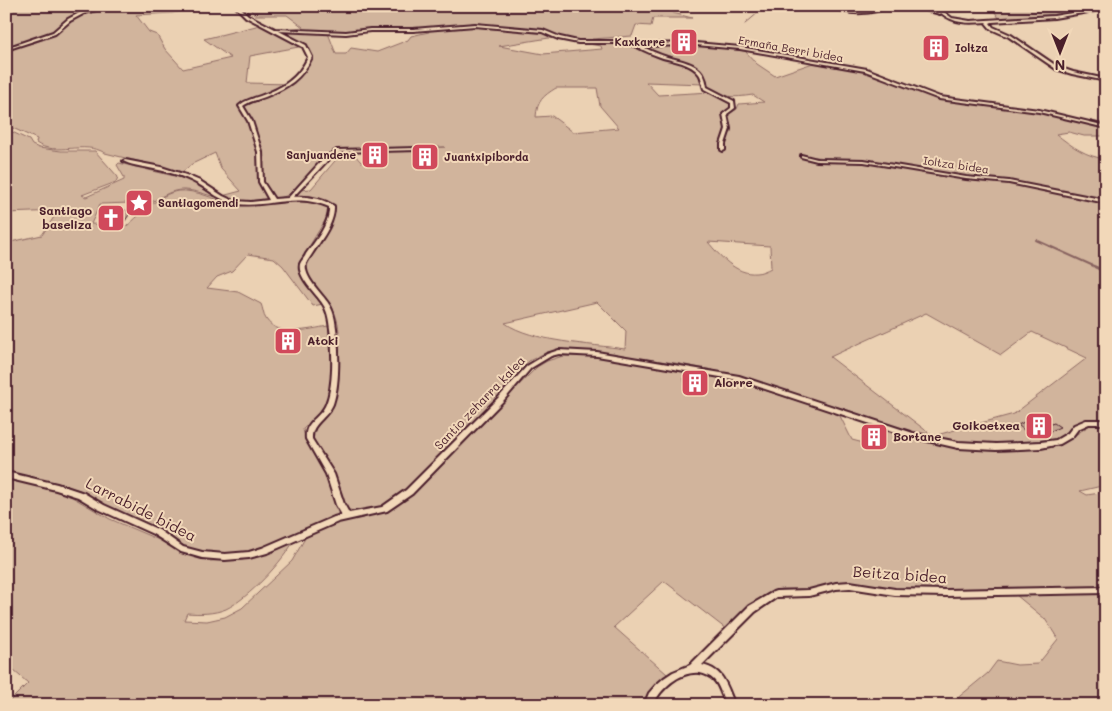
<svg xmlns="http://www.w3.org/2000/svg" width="1112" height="711" viewBox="0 0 1112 711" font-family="Mali,sans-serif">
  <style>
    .green { fill: #d1b49c; stroke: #8e6a64; fill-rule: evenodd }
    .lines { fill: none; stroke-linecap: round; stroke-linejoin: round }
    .stream-far2 { stroke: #87625f; stroke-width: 1 }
    .stream-far1 { stroke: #87625f; stroke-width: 2 }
    .stream { stroke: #87625f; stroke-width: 2.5 }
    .building { fill: #c0a290; stroke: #4a1f2b }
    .minor-casing { stroke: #4a1f2b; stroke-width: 4 }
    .minor { fill: #f2d8b9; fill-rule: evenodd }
    .labels { text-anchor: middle; stroke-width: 4; stroke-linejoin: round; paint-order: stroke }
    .far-poi-label { font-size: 11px; font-weight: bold; fill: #4a1f2b; stroke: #f2d8b9; text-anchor: start }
    .far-street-label { font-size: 11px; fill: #4a1f2b; stroke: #f2d8b9 }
    .poi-label { font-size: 12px; font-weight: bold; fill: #4a1f2b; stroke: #f2d8b9; text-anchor: start }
    .street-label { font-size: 12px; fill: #4a1f2b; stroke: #f2d8b9 }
    .near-street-label { font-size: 15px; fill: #4a1f2b; stroke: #f2d8b9 }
  </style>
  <rect width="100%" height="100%" fill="#ebd1b3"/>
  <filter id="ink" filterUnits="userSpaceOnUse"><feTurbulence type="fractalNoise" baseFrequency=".02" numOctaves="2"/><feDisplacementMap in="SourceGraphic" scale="10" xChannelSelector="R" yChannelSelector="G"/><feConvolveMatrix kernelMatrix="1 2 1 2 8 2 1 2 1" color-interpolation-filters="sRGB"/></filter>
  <g filter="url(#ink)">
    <path class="green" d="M6 6H212L172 13 136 15 149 32 157 35 165 49 183 69 231 58 204 39 260 25 304 46 250 56 247 83 290 84 302 73 312 57 307 46 278 30 303 27 287 15H255L248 6H670L673 13 692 18H653L651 26 636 25 632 36 592 39 594 43C607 43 621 41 633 45 641 48 648 52 655 55 675 61 696 62 703 84L646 82 658 95 711 92 732 103 733 107 723 114 727 128 721 141V148L726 149V142L731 131 728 115 737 109 739 104 764 102 753 95C731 98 728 98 707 88 707 83 706 81 703 77 688 53 658 62 641 45H697L745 51 757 64 775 76 813 63 874 73 938 98 961 103 1036 111 1106 127V136H1084L1069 132 1056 134C1071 146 1087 157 1106 159V201L1007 181 965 177 870 161 802 156 813 160 867 163 967 179 1009 183 1106 202V419L1083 421 1071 427 1065 434 1056 439 1033 441 1030 448 1062 444 1090 425 1106 424V485L1080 491 1087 495 1106 492V588L947 591 781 589C757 595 743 613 726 629L664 581 614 627 667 674 643 705H6L28 683 6 664V478L67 494 110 519 208 561 242 560 262 555 295 539C283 561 249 598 226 609 214 614 200 614 187 613L184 620 207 621 225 617 242 608 292 561 308 533C320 529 332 523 345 521 372 515 383 515 407 498L537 367 547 361 563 356H596L717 375 839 414 852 440 883 448 886 430 911 437 906 431 842 408 809 400 737 375 675 363 577 350 561 349 545 353 529 361 490 406 411 487 385 505 369 510 354 511 346 509 342 501 335 476 312 438C312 423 325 417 332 406 340 392 341 340 338 324 337 318 334 311 331 305L323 304 313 306 283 266 274 258 248 254 232 271 217 277 207 288 238 292 261 304C263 308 263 315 266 319 278 338 310 329 328 326 332 346 334 387 325 405 320 415 311 422 303 429L305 438 330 484 338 513 335 517 269 546 248 552 225 554 190 549 90 499 80 490 6 472V243L42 235 58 211 6 213V129L29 140 32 145 39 148 61 151H95L118 177 116 182 82 195 86 197 124 180V177L117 165 119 163 191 180 215 197C179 186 177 187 145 206L131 203 100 204 91 224 127 226C141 214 159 194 178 191 196 189 216 201 234 204 268 208 296 193 329 207V214L307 250 311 253 327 229 334 210 329 203 298 197 296 194 299 190 311 189 340 155 353 153 361 162H370V159L381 157 380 151 445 147 340 150 325 157 288 195 283 197 239 202 222 196 241 191 221 169 215 153 192 164 182 172 105 153C84 140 56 157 36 143L37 139 6 125V49C24 45 50 41 64 27L6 48ZM365 29H427L429 32 411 36 408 40 377 52 351 48 346 54H336L328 33H352ZM549 38 601 46 602 49 543 54 499 46ZM556 88H597L600 106 619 128 573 132 552 116 536 117C537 101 543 96 556 88ZM708 242 770 246 771 268C767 270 761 273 756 273 736 275 719 255 708 242ZM597 302 626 331 625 349C591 344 532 342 505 323ZM926 313 1001 355 1032 332 1087 358 1014 414 933 436 830 357Z
      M991 6H1045L1060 14 999 18Z
      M1106 593V705H949L988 673 997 661 1017 665 1038 664 1058 639 1045 619 1016 595Z"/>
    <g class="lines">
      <path class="stream-far2" d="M745 24 766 6"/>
      <path class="stream-far1" d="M1036 240 1098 268"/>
      <path class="stream" d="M1095 267 1106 272"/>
    </g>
    <path class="building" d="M132 210 125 221 97 220 104 211Z
      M684 378H705L706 389 685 388Z
      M1038 415 1051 424 1054 423 1060 427 1040 436 1031 428 1025 431 1018 425Z
      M866 426 885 431 882 447 863 442Z"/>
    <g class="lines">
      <defs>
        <path id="minor" d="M104 6H111L85 13 70 21 55 34 6 50V48L53 32 68 19 83 11Z
          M167 6H200L198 7Z
          M235 6H239L248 15 275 29 346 32 370 29H413L475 24 543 30 560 37 578 41H617L641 44 696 43 740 47 867 69 940 97 1039 110 1106 126V128L1039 112 939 99 865 71 740 49 696 45 641 46C649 50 658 54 667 57 686 62 705 64 707 87L734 101 735 108 727 114 730 129 725 144V150L723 151 721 150V144L726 129 723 114 731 108V103L704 89C702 84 702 78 699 74 691 63 674 61 663 58 654 55 645 51 637 47L636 46 617 43H578L558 39 542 32 475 26 413 31H370L346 34 279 31 306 45 312 57C302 79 287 88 265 97 257 100 250 101 243 106L252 121 262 152 263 182 274 199 288 198 324 158 337 150 418 148 420 149 418 150 340 152 328 160 293 197C307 196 322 198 334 206 335 223 321 240 312 254 310 257 307 261 306 264 303 278 324 295 330 306 334 313 335 320 336 328 339 349 340 384 333 404 327 419 311 423 312 439L334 474 344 504 349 513 382 507 406 490 500 396 527 366 547 354 559 350 597 352 739 376 913 433 958 442 996 444 1041 442 1056 440 1068 433 1074 425 1086 420H1106V424H1089L1078 429 1072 437 1060 444 1041 448 996 450 958 448 910 437 738 380 597 356 559 354 551 356 531 368 504 400 412 494 387 511 338 522 267 553 249 558 225 560 202 558 181 552 153 534 98 509 78 497 56 490 6 478V472L57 484 84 493 104 505 159 530 183 547 202 552 225 554 249 552 262 548 334 517 342 515 336 505 326 474 306 439C304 421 320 419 326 404 334 385 333 349 330 329 329 321 328 313 324 306 318 295 297 278 300 264 301 261 305 257 306 254 315 241 330 224 329 207 295 192 270 208 237 204 221 202 210 190 196 183 182 175 165 171 149 168 140 166 130 165 123 161L125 160 161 167 186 175 200 181 223 196 234 201 251 202 269 200 259 182 258 152 248 121 239 106C245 100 252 99 260 96 282 88 298 79 308 57L303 47 246 17Z
          M832 6C841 6 848 11 856 11 869 11 880 6 893 6 873 13 851 18 832 6Z
          M910 6H917L939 12 932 6H936L952 18 970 21 1054 16 1106 7V9L1054 18 992 22 990 23 993 27 1011 35 1058 67 1073 72 1106 79V81L1072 74 1056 69 1009 37 991 29 986 23 987 22C970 23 956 25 941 13L940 14Z
          M801 155 817 159 864 160 966 177 1009 181 1106 200V203L1009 183 966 179 864 162 817 161 801 157Z
          M850 582 895 589 946 590 1106 587V593L946 596 895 595 850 588 836 589 809 596 777 597 755 612 702 665C724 669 727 687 735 705H726C722 697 720 686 714 680 710 676 705 674 700 673 680 671 661 688 653 705H644L649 693 656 685 664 678 673 672 690 665 749 606 773 592 776 591 809 590 836 583Z"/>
      </defs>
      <use href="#minor" class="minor-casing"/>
      <use href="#minor" class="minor"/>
    </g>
  </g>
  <defs>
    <symbol id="building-square" viewBox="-11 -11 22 22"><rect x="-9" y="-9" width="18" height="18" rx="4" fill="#d1495b" stroke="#f2d8b9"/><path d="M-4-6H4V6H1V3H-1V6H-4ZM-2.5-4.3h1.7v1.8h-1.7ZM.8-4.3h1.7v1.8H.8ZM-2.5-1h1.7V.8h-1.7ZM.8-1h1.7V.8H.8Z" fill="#fff"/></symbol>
    <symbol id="sight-square" viewBox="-11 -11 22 22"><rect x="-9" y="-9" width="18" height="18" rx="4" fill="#d1495b" stroke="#f2d8b9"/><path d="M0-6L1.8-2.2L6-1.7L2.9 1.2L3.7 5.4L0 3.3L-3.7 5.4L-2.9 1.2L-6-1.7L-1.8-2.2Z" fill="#fff"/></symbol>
    <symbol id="church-square" viewBox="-11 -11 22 22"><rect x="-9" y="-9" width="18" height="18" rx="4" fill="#d1495b" stroke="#f2d8b9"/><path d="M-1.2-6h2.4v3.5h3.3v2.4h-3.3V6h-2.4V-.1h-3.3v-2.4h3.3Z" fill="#fff"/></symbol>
  </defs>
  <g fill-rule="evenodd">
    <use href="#building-square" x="668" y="26" width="32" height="32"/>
    <use href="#building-square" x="920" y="32" width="32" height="32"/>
    <use href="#building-square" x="359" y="139" width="32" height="32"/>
    <use href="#building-square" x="409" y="141" width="32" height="32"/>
    <use href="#sight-square" x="123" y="187" width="32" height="32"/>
    <use href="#church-square" x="95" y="202" width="32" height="32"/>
    <use href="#building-square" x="272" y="325" width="32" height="32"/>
    <use href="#building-square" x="679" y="367" width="32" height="32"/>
    <use href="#building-square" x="1023" y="410" width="32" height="32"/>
    <use href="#building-square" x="858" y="421" width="32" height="32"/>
  </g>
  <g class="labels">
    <g class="far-poi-label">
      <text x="665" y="46" text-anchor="end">Kaxkarre</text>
      <text x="955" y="52">Ioltza</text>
      <text x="356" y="159" text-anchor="end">Sanjuandene</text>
      <text x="444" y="161">Juantxipiborda</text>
      <text x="158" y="207">Santiagomendi</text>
    </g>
    <g class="far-street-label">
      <text transform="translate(791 49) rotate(10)" y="4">Ermaña Berri bidea</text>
      <text transform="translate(956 165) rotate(8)" y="4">Ioltza bidea</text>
    </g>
    <g class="poi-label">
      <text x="92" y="215" text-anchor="end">Santiago<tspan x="92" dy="14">baseliza</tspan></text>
      <text x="307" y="345">Atoki</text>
      <text x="714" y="387">Alorre</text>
      <text x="1020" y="430" text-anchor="end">Goikoetxea</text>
      <text x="893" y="441">Bortane</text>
    </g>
    <g class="street-label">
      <text transform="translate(480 403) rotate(-46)" y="4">Santio zeharra kalea</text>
    </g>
    <g class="near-street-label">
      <text transform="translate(141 510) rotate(27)" y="5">Larrabide bidea</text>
      <text transform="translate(900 575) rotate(4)" y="5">Beitza bidea</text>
    </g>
  </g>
  <rect width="1112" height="711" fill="none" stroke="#f2d8b9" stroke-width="25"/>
  <rect x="12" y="12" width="1087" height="686" fill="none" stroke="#4a1f2b" stroke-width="2" filter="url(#ink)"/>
  <g transform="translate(1060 52) rotate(180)" stroke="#f2d8b9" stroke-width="4" paint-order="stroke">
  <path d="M0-4L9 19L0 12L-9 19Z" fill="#4a1f2b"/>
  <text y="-8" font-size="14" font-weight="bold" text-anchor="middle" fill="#4a1f2b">N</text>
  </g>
</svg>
